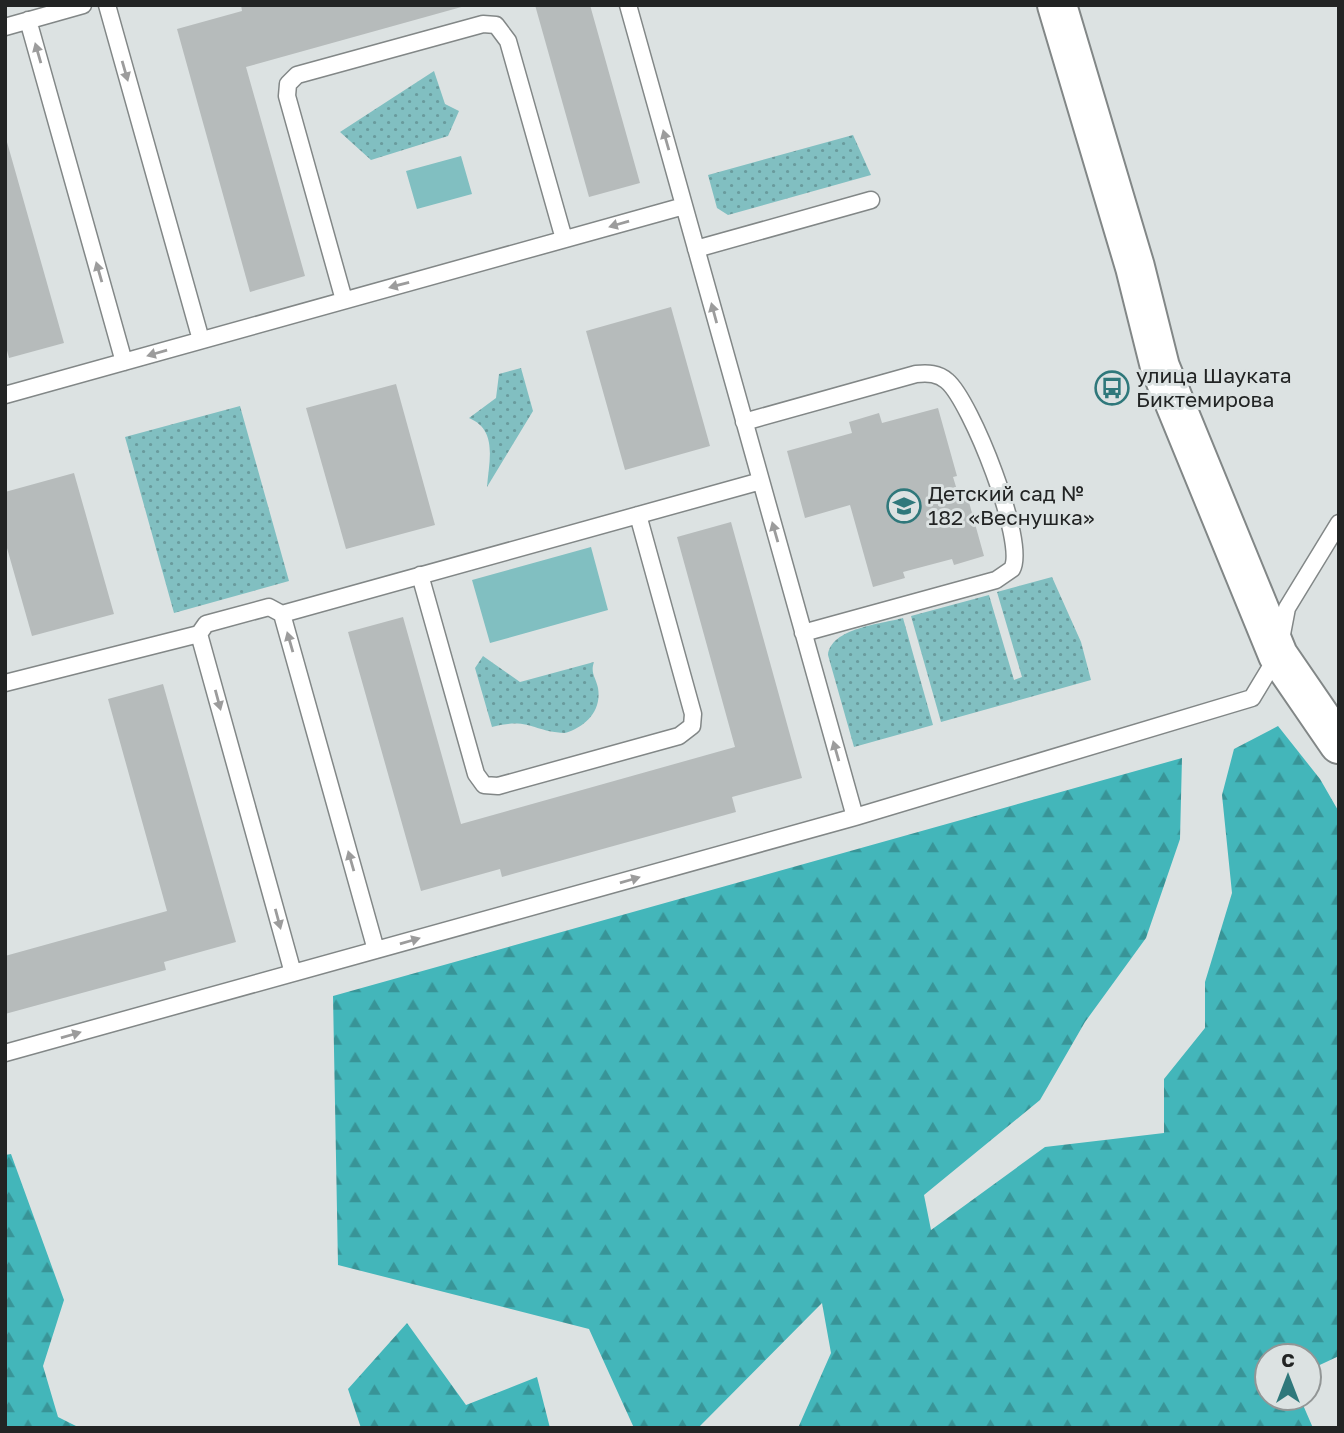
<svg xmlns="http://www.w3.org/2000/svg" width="1344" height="1433" viewBox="0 0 1344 1433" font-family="'Golos Text',sans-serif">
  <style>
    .grass { fill: url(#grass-dots) }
    .forest { fill: url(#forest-firs) }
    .garden { fill: #81bfc1 }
    .building { fill: #b6bbbb }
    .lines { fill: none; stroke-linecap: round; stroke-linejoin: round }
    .lane-casing { stroke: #828787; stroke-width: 19 }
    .secondary-casing { stroke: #828787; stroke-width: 42 }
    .lane { stroke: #fff; stroke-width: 16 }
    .secondary { stroke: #fff; stroke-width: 38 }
    .oneway { fill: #9c9c9c }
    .labels { text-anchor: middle; stroke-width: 6; stroke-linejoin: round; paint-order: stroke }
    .poi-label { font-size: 21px; fill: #222424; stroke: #dce2e2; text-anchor: start }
  </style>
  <defs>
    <pattern id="grass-dots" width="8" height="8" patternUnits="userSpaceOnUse" patternTransform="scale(1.75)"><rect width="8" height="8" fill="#81bfc1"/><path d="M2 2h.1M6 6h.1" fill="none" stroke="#699b9d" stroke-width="1.8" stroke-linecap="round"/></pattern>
    <pattern id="forest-firs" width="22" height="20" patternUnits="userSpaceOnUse" patternTransform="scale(1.75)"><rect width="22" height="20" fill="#43b6ba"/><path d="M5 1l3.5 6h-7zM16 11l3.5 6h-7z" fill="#389497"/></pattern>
  </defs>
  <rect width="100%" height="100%" fill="#dce2e2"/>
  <path class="grass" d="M434 71 445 104 459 111 448 136 371 160 340 132Z
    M853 135 871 175 728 215 717 208 708 175Z
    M521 368 533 411 487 487C489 461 498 430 469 418L496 398 499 374Z
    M240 406 289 581 174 613 125 437Z
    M1052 577 1081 642 1091 680 941 722 911 616 989 595 1014 680 1022 677 997 592Z
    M903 618 933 725 854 747 828 655C831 628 881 624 903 618Z
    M483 656 520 682 594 662C590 673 596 678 598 688 602 711 585 727 565 733 533 732 529 717 492 727L475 668Z"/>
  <path class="forest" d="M1278 726 1320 779 1339 812V1356L1309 1370V1356H1267V1398H1300L1313 1428H798L831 1353 822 1303 698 1428H634L589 1329 338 1265 333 996 1182 758 1180 839 1146 938 1085 1022 1040 1100 924 1195 931 1230 1045 1147 1164 1133V1079L1205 1028V982L1232 893 1222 795 1234 749Z
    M11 1154 64 1300 43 1366 58 1417 80 1428H5V1155Z
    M407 1323 466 1405 537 1377 550 1428H361L348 1389Z"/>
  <path class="garden" d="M461 156 472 194 417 209 406 171Z
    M591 547 608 610 490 643 472 580Z"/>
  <path class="building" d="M241 5 465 6 246 67 305 276 250 292 177 29 242 11Z
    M535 5H590L640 183 589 197Z
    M5 135 64 343 9 358 5 343Z
    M671 307 710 446 625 470 586 331Z
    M396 384 435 525 346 549 306 408Z
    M938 408 957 476 953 477 957 490 965 488 984 556 954 565 952 559 903 572 905 578 873 587 850 505 805 518 787 451 852 433 849 422 879 413 882 423Z
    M74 473 114 614 32 636 5 541V492Z
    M731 522 802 778 732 797 736 812 502 877 500 869 421 891 348 632 403 617 461 824 735 747 677 537Z
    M163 684 236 942 164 962 166 970 5 1014V956L167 911 108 699Z"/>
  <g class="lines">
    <defs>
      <path id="lane" d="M107 5 201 340
        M628 5 855 817
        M28 20 124 362
        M5 27 83 5
        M696 249 871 200
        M344 300 287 96 288 84 297 75 483 24 496 25 508 41 564 239
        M5 395 684 206
        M744 422 916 374C928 373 938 373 947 381 971 401 1027 543 1012 569L996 580 803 633
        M420 575 476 774 484 785 498 786 679 736 692 726 693 714 638 515
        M282 614 761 481
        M5 683 199 634
        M293 973 199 634 206 624 269 607 282 614 376 950
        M5 1053 855 817 1252 698 1278 655 1287 608 1339 523"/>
      <path id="secondary" d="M1057 5 1135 267 1160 367 1278 655 1339 744"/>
    </defs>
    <use href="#lane" class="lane-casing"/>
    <use href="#secondary" class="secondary-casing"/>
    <use href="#lane" class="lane"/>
    <use href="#secondary" class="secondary"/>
  </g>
  <defs><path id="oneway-solid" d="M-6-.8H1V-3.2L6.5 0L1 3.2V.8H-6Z" transform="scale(1.75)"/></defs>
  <g class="oneway">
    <use href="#oneway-solid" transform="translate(38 53) rotate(-106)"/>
    <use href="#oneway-solid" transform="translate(125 71) rotate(74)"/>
    <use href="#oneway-solid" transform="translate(666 140) rotate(-106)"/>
    <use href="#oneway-solid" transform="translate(619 224) rotate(164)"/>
    <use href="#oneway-solid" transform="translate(99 272) rotate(-106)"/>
    <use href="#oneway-solid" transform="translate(399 285) rotate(165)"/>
    <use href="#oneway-solid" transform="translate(714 313) rotate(-105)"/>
    <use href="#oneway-solid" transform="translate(157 353) rotate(164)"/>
    <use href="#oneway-solid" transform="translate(775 532) rotate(-106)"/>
    <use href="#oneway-solid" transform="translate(290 642) rotate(-106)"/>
    <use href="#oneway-solid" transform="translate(218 700) rotate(75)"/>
    <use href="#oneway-solid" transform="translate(836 751) rotate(-106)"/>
    <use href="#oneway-solid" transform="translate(351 861) rotate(-106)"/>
    <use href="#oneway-solid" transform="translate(630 880) rotate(-16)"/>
    <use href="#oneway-solid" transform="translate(278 919) rotate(75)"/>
    <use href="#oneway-solid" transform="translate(410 941) rotate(-16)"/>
    <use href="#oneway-solid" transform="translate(71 1035) rotate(-16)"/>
  </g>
  <defs>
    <symbol id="bus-ring" viewBox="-11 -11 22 22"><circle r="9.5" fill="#dce2e2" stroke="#2f787b" stroke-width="1.5"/><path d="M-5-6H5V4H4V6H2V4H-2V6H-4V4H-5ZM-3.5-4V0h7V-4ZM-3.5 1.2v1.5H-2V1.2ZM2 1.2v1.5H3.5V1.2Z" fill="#2f787b"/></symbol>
    <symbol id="school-ring" viewBox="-11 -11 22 22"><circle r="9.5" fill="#dce2e2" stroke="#2f787b" stroke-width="1.5"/><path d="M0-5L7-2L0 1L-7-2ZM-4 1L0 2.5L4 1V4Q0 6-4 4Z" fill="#2f787b"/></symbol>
  </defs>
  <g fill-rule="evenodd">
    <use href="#bus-ring" x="1093" y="369" width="38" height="38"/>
    <use href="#school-ring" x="885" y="487" width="38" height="38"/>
  </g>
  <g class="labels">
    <g class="poi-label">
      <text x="1136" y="383">улица Шауката<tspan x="1136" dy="24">Биктемирова</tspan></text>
      <text x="928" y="501">Детский сад №<tspan x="928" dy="24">182 «Веснушка»</tspan></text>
    </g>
  </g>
  <rect width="1344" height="1433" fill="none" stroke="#222424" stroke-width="14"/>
  <g transform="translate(1288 1377)"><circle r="33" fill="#dce2e2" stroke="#929696" stroke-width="2"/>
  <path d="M0-5L12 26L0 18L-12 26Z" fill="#2f787b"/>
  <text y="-10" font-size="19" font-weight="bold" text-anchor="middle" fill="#222424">С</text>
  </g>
</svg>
